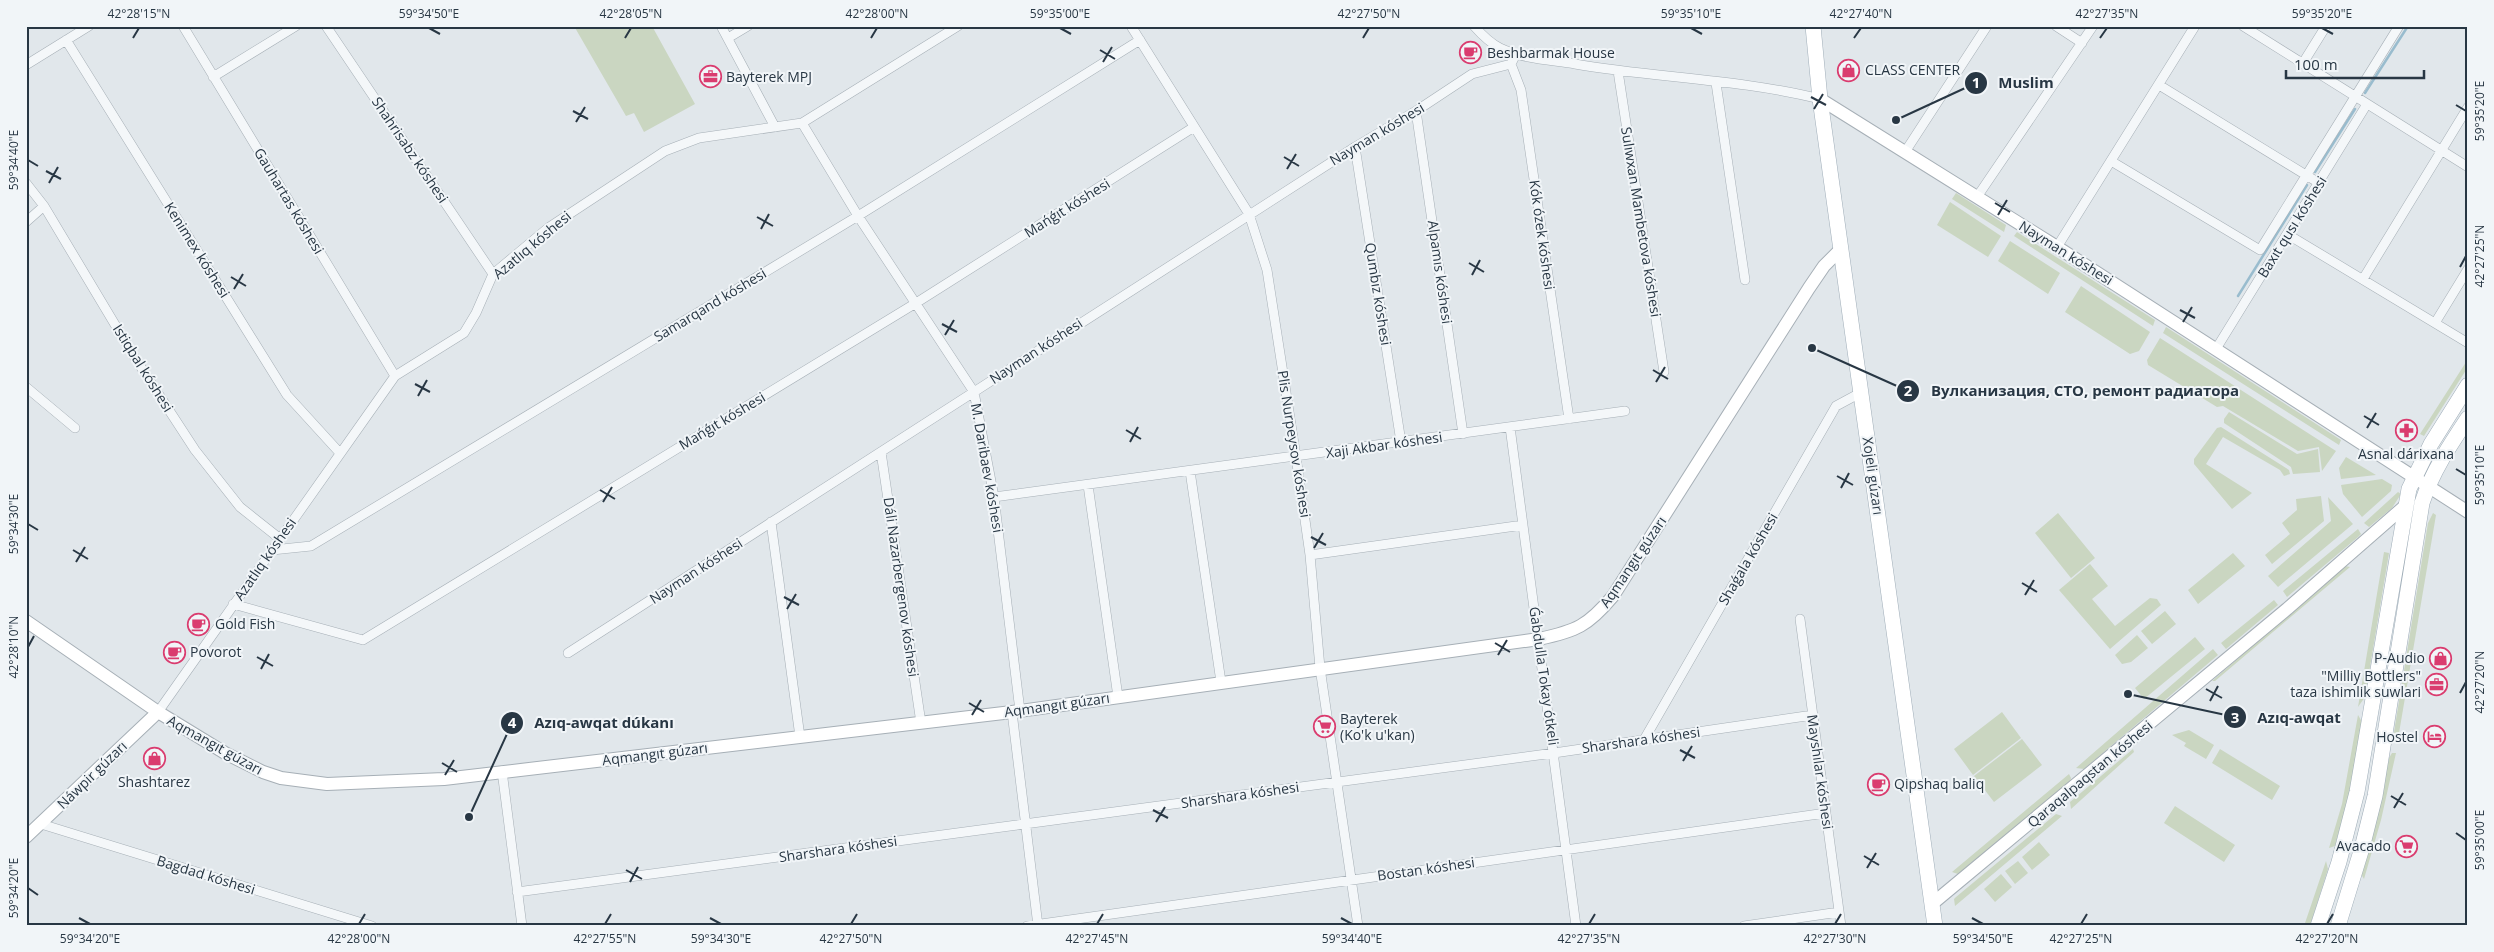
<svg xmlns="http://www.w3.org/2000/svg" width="2494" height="952" viewBox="0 0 2494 952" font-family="'Open Sans',sans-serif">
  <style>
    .green { fill: #cad6c1 }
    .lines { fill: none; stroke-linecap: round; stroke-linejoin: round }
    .stream { stroke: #99bcce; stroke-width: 2.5 }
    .street-casing { stroke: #a6afb6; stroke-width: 10 }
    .secondary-casing { stroke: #a6afb6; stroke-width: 14 }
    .primary-casing { stroke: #9fadb8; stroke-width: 16 }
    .street { stroke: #f4f7f9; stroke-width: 9 }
    .secondary { stroke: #fff; stroke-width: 12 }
    .primary { stroke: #fff; stroke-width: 15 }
    .ticks { fill: none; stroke: #283744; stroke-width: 2 }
    .labels { text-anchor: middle; stroke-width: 4; stroke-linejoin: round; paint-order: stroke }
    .poi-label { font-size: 14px; fill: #283744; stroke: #f1f5f8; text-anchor: start }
    .street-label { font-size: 14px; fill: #283744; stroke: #f1f5f8 }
    .leader { fill: none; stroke: #283744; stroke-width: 2 }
    .callout-dot { fill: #283744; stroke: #f1f5f8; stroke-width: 2 }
    .mark-label { font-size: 15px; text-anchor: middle; font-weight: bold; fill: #fff }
    .callout-label { font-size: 15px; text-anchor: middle; font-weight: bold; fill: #283744; stroke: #f1f5f8; stroke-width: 4; stroke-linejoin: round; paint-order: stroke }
    .neatline { fill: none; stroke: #283744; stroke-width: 2 }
    .ticks-label { font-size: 12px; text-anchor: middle; fill: #283744 }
  </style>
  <rect width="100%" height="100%" fill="#e1e7eb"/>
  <path class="green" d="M574 26H652L695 104 644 132 634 113 626 116Z
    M1956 193 2006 225 2004 232 1952 199Z
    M1950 202 2001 236 1988 257 1937 225Z
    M2017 232 2155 320 2153 326 2014 236Z
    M2010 241 2060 273 2048 294 1998 261Z
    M2081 286 2150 332 2139 351 2130 354 2065 312Z
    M2166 327 2341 440 2339 445 2163 333Z
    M2160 338 2336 451 2322 471 2319 447 2298 451 2223 406 2217 407 2148 365 2147 360Z
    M2468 359V367L2424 436 2420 434Z
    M2229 412 2297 454 2318 449 2320 472 2293 474 2291 467 2224 423V419Z
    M2221 427 2289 470 2290 474 2284 476 2280 470 2223 437 2206 464 2252 493 2232 509 2194 464V459L2217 428Z
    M2346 457 2376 475 2341 479 2339 468Z
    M2382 479 2392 485 2391 491 2362 517 2343 494 2341 485Z
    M2398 492 2401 494 2392 508 2369 527 2364 523Z
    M2321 496 2324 521 2272 564 2265 555 2290 534 2282 523 2297 510 2296 499Z
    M2328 497 2353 524 2278 587 2268 576 2331 521Z
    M2058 513 2095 558 2071 578 2035 533Z
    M2433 513 2436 515 2398 739 2394 732 2428 523Z
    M2358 529 2361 534 2358 537 2287 597 2283 591Z
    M2384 552 2389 553 2365 697 2358 707Z
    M2233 553 2245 566 2198 604 2188 590Z
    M2090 564 2108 586 2092 599 2115 626 2150 598 2157 599 2161 605 2110 649 2059 590Z
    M2345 566 2350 567 2215 681H2212Z
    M2274 600 2278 605 2226 649 2221 643Z
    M2165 611 2176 624 2152 644 2141 631Z
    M2137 635 2148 648 2131 662 2122 664 2115 655Z
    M2195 637 2205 649 2144 699 2135 688Z
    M2213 649 2218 655 2084 769 2076 768Z
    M2002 712 2021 738 1973 775 1954 749Z
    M2358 715 2362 722 2349 796 2335 846 2329 848 2342 804Z
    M2189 730 2214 745 2206 759 2184 746 2186 743 2172 735Z
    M2022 739 2042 765 1994 802 1974 776Z
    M2133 749 2134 752 2071 809 2070 802Z
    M2220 749 2280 786 2272 800 2212 763Z
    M2392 753H2396L2381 820 2364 879 2361 874 2376 820 2389 758Z
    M2069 774 2071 778 2070 782 1958 874 1952 872Z
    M2175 806 2235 845 2224 862 2164 823Z
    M2056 814 2062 816 1955 906 1954 899 1956 897Z
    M2039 842 2050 855 2032 870 2022 857Z
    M2018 861 2028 873 2015 884 2005 871Z
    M2326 861 2328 869 2310 926H2304Z
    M2001 874 2012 887 1995 902 1984 889Z"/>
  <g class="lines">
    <path class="stream" d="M2365 93 2408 26
      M2315 172 2355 109
      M2238 296 2307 185"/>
    <defs>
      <path id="street" d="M183 26 395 376
        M326 26 493 274
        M721 26 775 127
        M1131 26 1249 214 1267 270 1296 457 1310 555 1320 668 1358 926
        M1474 26C1482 35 1490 43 1500 48 1523 59 1551 60 1575 64 1656 78 1740 79 1820 99
        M2056 26 2082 43
        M2243 26 2468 167
        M728 38 748 26
        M66 40 287 395 339 452
        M1516 54 1511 64 1521 90 1569 419
        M2303 63 2326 26
        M26 65 89 26
        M1618 71 1664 372
        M213 77 296 26
        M1716 83 1745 280
        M2159 85 2319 183
        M1416 111 1463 434
        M802 123 858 216 974 392 994 497 1020 711
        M1355 147 1401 442
        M1905 152 1987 26
        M2111 161 2260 250 2399 26
        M26 183 44 206 135 358 195 450 240 507 279 538
        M1977 197 2093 26
        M26 222 44 206
        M2287 234 2468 343
        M2057 247 2195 26
        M2363 279 2468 107
        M2435 323 2468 269
        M2216 349 2367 104
        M26 387 75 428
        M1510 427 1576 926
        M881 452 921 723
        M1190 471 1221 682
        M1088 485 1118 697
        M994 497 1625 411
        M771 522 800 737
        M272 550 311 546 858 216 1140 40
        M1310 555 1523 525
        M233 604 363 640 916 303 1194 127
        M1800 619 1841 926
        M568 653 1355 147 1416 111 1472 74 1511 64
        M158 712 395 376 464 333 476 313 493 274 548 228 665 151 699 138 802 123 958 26
        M1012 712 1038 926
        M1645 738 1836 406 1862 392
        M502 771 522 926
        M41 824 372 926
        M517 892 1554 753 1813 715
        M1027 926 1826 813
        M1744 926 1839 912"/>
      <path id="secondary" d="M1820 99 2057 247 2468 512
        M26 621 158 712 225 753 263 772 281 778 327 784 444 779 1012 712 1539 639C1576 631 1588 626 1613 596L1809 288 1824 266 1841 249
        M26 837 158 712
        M1932 904 2287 609 2405 506"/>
      <path id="primary" d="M1813 26 1820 99 1935 926
        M2318 926 2339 862 2357 792 2409 489 2431 444 2468 385
        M2338 926 2362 848 2375 796 2422 503C2432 472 2450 445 2468 418"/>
    </defs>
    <use href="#street" class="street-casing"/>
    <use href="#secondary" class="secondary-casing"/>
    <use href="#primary" class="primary-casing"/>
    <use href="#street" class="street"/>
    <use href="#secondary" class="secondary"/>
    <use href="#primary" class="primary"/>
  </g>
  <path class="ticks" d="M429 28 440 34M1060 28 1071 34M1691 28 1702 34M2322 28 2333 34M133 38 139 28M625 38 631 28M871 38 877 28M1363 38 1369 28M1854 38 1861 28M2100 38 2107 28M1100 50 1115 59M1103 62 1112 47M1811 97 1826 105M2456 105 2466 111M1814 109 1823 94M573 111 588 119M576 122 585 107M1284 157 1299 166M28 160 38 166M1287 169 1296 154M46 171 61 179M49 183 58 167M1995 203 2010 212M1998 215 2007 200M757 217 773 226M761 229 769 214M1469 263 1484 272M2460 267 2466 256M1472 275 1480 260M231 277 246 286M234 289 243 274M2180 310 2195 318M2183 322 2192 307M942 324 957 332M945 335 954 320M1653 370 1668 379M1656 382 1665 367M415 384 430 392M418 396 427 380M2364 416 2379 425M2367 428 2376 413M1126 430 1141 439M1130 442 1138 427M2456 469 2466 475M1837 476 1853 485M1841 488 1849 473M600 490 615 499M603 502 612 487M28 524 38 530M1311 537 1326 545M1314 548 1323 533M73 550 88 559M76 562 85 547M2022 583 2037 592M2025 595 2034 580M784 597 799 605M787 609 796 594M1495 643 1510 652M28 647 34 636M1498 655 1507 640M257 657 273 666M261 669 269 654M2206 689 2222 698M2460 693 2466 682M2210 701 2218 686M969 703 984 712M972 715 981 700M1680 750 1695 758M1683 761 1692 746M442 763 457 772M445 775 454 760M2391 796 2406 805M2394 808 2403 793M1153 810 1168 818M1156 822 1165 807M2456 833 2466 840M1864 856 1879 865M1867 868 1876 853M626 870 642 879M630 882 638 867M28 888 38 895M79 918 90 924M710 918 721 924M1341 918 1352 924M1972 918 1983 924M359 924 365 914M605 924 611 914M851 924 857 914M1097 924 1103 914M1589 924 1595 914M1835 924 1841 914M2081 924 2087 914M2327 924 2333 914"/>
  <defs>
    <symbol id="cafe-ring" viewBox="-11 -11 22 22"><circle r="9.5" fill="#f1f5f8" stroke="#da3c6f" stroke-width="1.5"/><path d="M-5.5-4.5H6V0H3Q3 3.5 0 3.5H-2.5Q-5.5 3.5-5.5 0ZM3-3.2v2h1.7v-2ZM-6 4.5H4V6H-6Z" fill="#da3c6f"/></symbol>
    <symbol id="shop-ring" viewBox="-11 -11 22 22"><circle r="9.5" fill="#f1f5f8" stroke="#da3c6f" stroke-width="1.5"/><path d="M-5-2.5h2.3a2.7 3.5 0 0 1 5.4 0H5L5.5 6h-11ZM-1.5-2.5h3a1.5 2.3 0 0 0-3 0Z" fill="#da3c6f"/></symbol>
    <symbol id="office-ring" viewBox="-11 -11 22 22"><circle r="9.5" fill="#f1f5f8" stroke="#da3c6f" stroke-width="1.5"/><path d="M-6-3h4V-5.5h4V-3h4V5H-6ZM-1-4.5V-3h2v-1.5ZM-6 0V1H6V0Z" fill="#da3c6f"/></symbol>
    <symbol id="pharmacy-ring" viewBox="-11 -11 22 22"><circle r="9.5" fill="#f1f5f8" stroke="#da3c6f" stroke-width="1.5"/><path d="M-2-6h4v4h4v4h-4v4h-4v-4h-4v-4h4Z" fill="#da3c6f"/></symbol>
    <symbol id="supermarket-ring" viewBox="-11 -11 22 22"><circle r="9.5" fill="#f1f5f8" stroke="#da3c6f" stroke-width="1.5"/><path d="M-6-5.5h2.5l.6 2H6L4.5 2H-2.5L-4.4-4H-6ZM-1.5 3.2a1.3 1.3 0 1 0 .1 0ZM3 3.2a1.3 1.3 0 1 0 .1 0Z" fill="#da3c6f"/></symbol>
    <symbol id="hotel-ring" viewBox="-11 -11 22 22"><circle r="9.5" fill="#f1f5f8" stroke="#da3c6f" stroke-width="1.5"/><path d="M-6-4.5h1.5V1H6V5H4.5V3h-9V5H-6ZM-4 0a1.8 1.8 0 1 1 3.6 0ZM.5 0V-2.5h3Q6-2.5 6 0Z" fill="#da3c6f"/></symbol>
  </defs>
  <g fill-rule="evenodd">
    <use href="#cafe-ring" x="1458" y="40" width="25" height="25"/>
    <use href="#shop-ring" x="1836" y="58" width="25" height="25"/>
    <use href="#office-ring" x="698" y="64" width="25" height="25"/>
    <use href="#pharmacy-ring" x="2394" y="418" width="25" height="25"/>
    <use href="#cafe-ring" x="186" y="612" width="25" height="25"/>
    <use href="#cafe-ring" x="162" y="640" width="25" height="25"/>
    <use href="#shop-ring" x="2428" y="646" width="25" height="25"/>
    <use href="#office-ring" x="2424" y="672" width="25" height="25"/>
    <use href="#supermarket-ring" x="1312" y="714" width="25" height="25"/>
    <use href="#hotel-ring" x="2422" y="724" width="25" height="25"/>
    <use href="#shop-ring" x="142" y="746" width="25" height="25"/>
    <use href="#cafe-ring" x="1866" y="772" width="25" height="25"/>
    <use href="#supermarket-ring" x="2394" y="834" width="25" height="25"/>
  </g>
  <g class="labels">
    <g class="poi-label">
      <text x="1487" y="58">Beshbarmak House</text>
      <text x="1865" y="75">CLASS CENTER</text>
      <text x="726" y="82">Bayterek MPJ</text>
      <text x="2406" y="459" text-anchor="middle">Asnal dárixana</text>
      <text x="215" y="629">Gold Fish</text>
      <text x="190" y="657">Povorot</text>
      <text x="2425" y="663" text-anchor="end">P-Audio</text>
      <text x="2421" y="681" text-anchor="end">"Milliy Bottlers"<tspan x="2421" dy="16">taza ishimlik suwlari</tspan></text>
      <text x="1340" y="724">Bayterek<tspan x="1340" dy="16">(Ko'k u'kan)</tspan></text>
      <text x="2418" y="742" text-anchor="end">Hostel</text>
      <text x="154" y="787" text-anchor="middle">Shashtarez</text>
      <text x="1894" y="789">Qipshaq baliq</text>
      <text x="2391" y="851" text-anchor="end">Avacado</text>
    </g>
    <g class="street-label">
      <text transform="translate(1377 134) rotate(-31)" y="5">Nayman kóshesi</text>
      <text transform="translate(410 150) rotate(56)" y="5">Shahrisabz kóshesi</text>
      <text transform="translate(289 201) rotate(59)" y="5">Gauhartas kóshesi</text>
      <text transform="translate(1067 208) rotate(-32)" y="5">Mańǵıt kóshesi</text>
      <text transform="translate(1641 222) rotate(81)" y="5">Sulıwxan Mambetova kóshesi</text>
      <text transform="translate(2292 227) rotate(-58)" y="5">Baxıt qusı kóshesi</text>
      <text transform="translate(1542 235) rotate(82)" y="5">Kók ózek kóshesi</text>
      <text transform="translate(532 245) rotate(-40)" y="5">Azatlıq kóshesi</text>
      <text transform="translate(197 250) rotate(58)" y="5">Kenimex kóshesi</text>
      <text transform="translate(2066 253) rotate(32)" y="5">Nayman kóshesi</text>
      <text transform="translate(1440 272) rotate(82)" y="5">Alpamıs kóshesi</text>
      <text transform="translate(1378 294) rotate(81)" y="5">Qumbız kóshesi</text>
      <text transform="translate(710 305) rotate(-31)" y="5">Samarqand kóshesi</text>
      <text transform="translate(1036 351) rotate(-33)" y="5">Nayman kóshesi</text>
      <text transform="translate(143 368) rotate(58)" y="5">Istiqbal kóshesi</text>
      <text transform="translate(722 421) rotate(-31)" y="5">Mańǵıt kóshesi</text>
      <text transform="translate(1294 444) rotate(81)" y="5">Plis Nurpeysov kóshesi</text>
      <text transform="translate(1384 445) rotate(-8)" y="5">Xaji Akbar kóshesi</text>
      <text transform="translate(987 468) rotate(80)" y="5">M. Daribaev kóshesi</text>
      <text transform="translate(1873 476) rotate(82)" y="5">Xojeli gúzarı</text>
      <text transform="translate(265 559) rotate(-55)" y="5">Azatlıq kóshesi</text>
      <text transform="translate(1748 559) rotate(-60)" y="5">Shaǵala kóshesi</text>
      <text transform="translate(1633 562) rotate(-56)" y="5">Aqmangıt gúzarı</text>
      <text transform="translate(696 571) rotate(-33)" y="5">Nayman kóshesi</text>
      <text transform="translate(901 587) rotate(82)" y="5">Dáli Nazarbergenov kóshesi</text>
      <text transform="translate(1544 676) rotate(82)" y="5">Ǵabdulla Tokay ótkeli</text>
      <text transform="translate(1057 705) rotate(-8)" y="5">Aqmangıt gúzarı</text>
      <text transform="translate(1641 740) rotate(-8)" y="5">Sharshara kóshesi</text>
      <text transform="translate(215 745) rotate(29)" y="5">Aqmangıt gúzarı</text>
      <text transform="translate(655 754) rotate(-7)" y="5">Aqmangıt gúzarı</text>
      <text transform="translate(1820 772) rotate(82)" y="5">Mayshılar kóshesi</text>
      <text transform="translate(2090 774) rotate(-40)" y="5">Qaraqalpaqstan kóshesi</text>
      <text transform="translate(92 775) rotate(-44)" y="5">Náwpir gúzarı</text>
      <text transform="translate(1240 795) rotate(-8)" y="5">Sharshara kóshesi</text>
      <text transform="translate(838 849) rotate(-8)" y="5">Sharshara kóshesi</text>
      <text transform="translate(1426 869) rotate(-8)" y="5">Bostan kóshesi</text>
      <text transform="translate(206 875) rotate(17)" y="5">Bagdad kóshesi</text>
    </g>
  </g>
  <path class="leader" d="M1896 120L1976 83M1812 348L1908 391M2128 694L2235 717M469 817L512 723"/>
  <g class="callout-dot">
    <circle cx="1896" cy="120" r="5"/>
    <circle cx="1812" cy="348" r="5"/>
    <circle cx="2128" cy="694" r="5"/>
    <circle cx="469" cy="817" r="5"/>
    <circle cx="1976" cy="83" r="12"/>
    <circle cx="1908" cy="391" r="12"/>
    <circle cx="2235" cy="717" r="12"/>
    <circle cx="512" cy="723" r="12"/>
  </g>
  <g class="mark-label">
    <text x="1976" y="88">1</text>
    <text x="1908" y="396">2</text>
    <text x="2235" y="723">3</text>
    <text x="512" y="728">4</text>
  </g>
  <g class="callout-label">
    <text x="2026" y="88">Muslim</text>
    <text x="2085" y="396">Вулканизация, СТО, ремонт радиатора</text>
    <text x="2299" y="723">Azıq-awqat</text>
    <text x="604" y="728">Azıq-awqat dúkanı</text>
  </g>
  <rect width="2494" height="952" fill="none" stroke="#f1f5f8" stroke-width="55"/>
  <path d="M2286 70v8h138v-8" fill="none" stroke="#283744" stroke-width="2.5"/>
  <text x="2294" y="70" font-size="15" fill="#283744" stroke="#f1f5f8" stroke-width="4" paint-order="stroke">100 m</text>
  <rect x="28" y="28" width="2438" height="896" class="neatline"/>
  <g class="ticks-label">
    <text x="139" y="18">42°28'15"N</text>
    <text x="429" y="18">59°34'50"E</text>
    <text x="631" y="18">42°28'05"N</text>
    <text x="877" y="18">42°28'00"N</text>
    <text x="1060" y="18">59°35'00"E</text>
    <text x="1369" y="18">42°27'50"N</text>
    <text x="1691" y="18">59°35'10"E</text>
    <text x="1861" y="18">42°27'40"N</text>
    <text x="2107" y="18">42°27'35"N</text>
    <text x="2322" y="18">59°35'20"E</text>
    <text transform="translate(2480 111) rotate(-90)" y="4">59°35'20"E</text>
    <text transform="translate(14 160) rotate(-90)" y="4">59°34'40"E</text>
    <text transform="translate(2480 256) rotate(-90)" y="4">42°27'25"N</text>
    <text transform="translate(2480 475) rotate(-90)" y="4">59°35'10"E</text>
    <text transform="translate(14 524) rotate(-90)" y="4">59°34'30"E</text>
    <text transform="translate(14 647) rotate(-90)" y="4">42°28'10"N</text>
    <text transform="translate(2480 682) rotate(-90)" y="4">42°27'20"N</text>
    <text transform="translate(2480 840) rotate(-90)" y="4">59°35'00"E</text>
    <text transform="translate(14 888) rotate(-90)" y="4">59°34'20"E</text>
    <text x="90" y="943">59°34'20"E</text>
    <text x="359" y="943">42°28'00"N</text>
    <text x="605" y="943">42°27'55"N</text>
    <text x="721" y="943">59°34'30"E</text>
    <text x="851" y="943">42°27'50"N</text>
    <text x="1097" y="943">42°27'45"N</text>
    <text x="1352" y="943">59°34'40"E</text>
    <text x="1589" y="943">42°27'35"N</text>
    <text x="1835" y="943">42°27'30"N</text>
    <text x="1983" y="943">59°34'50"E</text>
    <text x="2081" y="943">42°27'25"N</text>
    <text x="2327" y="943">42°27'20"N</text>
  </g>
</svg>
